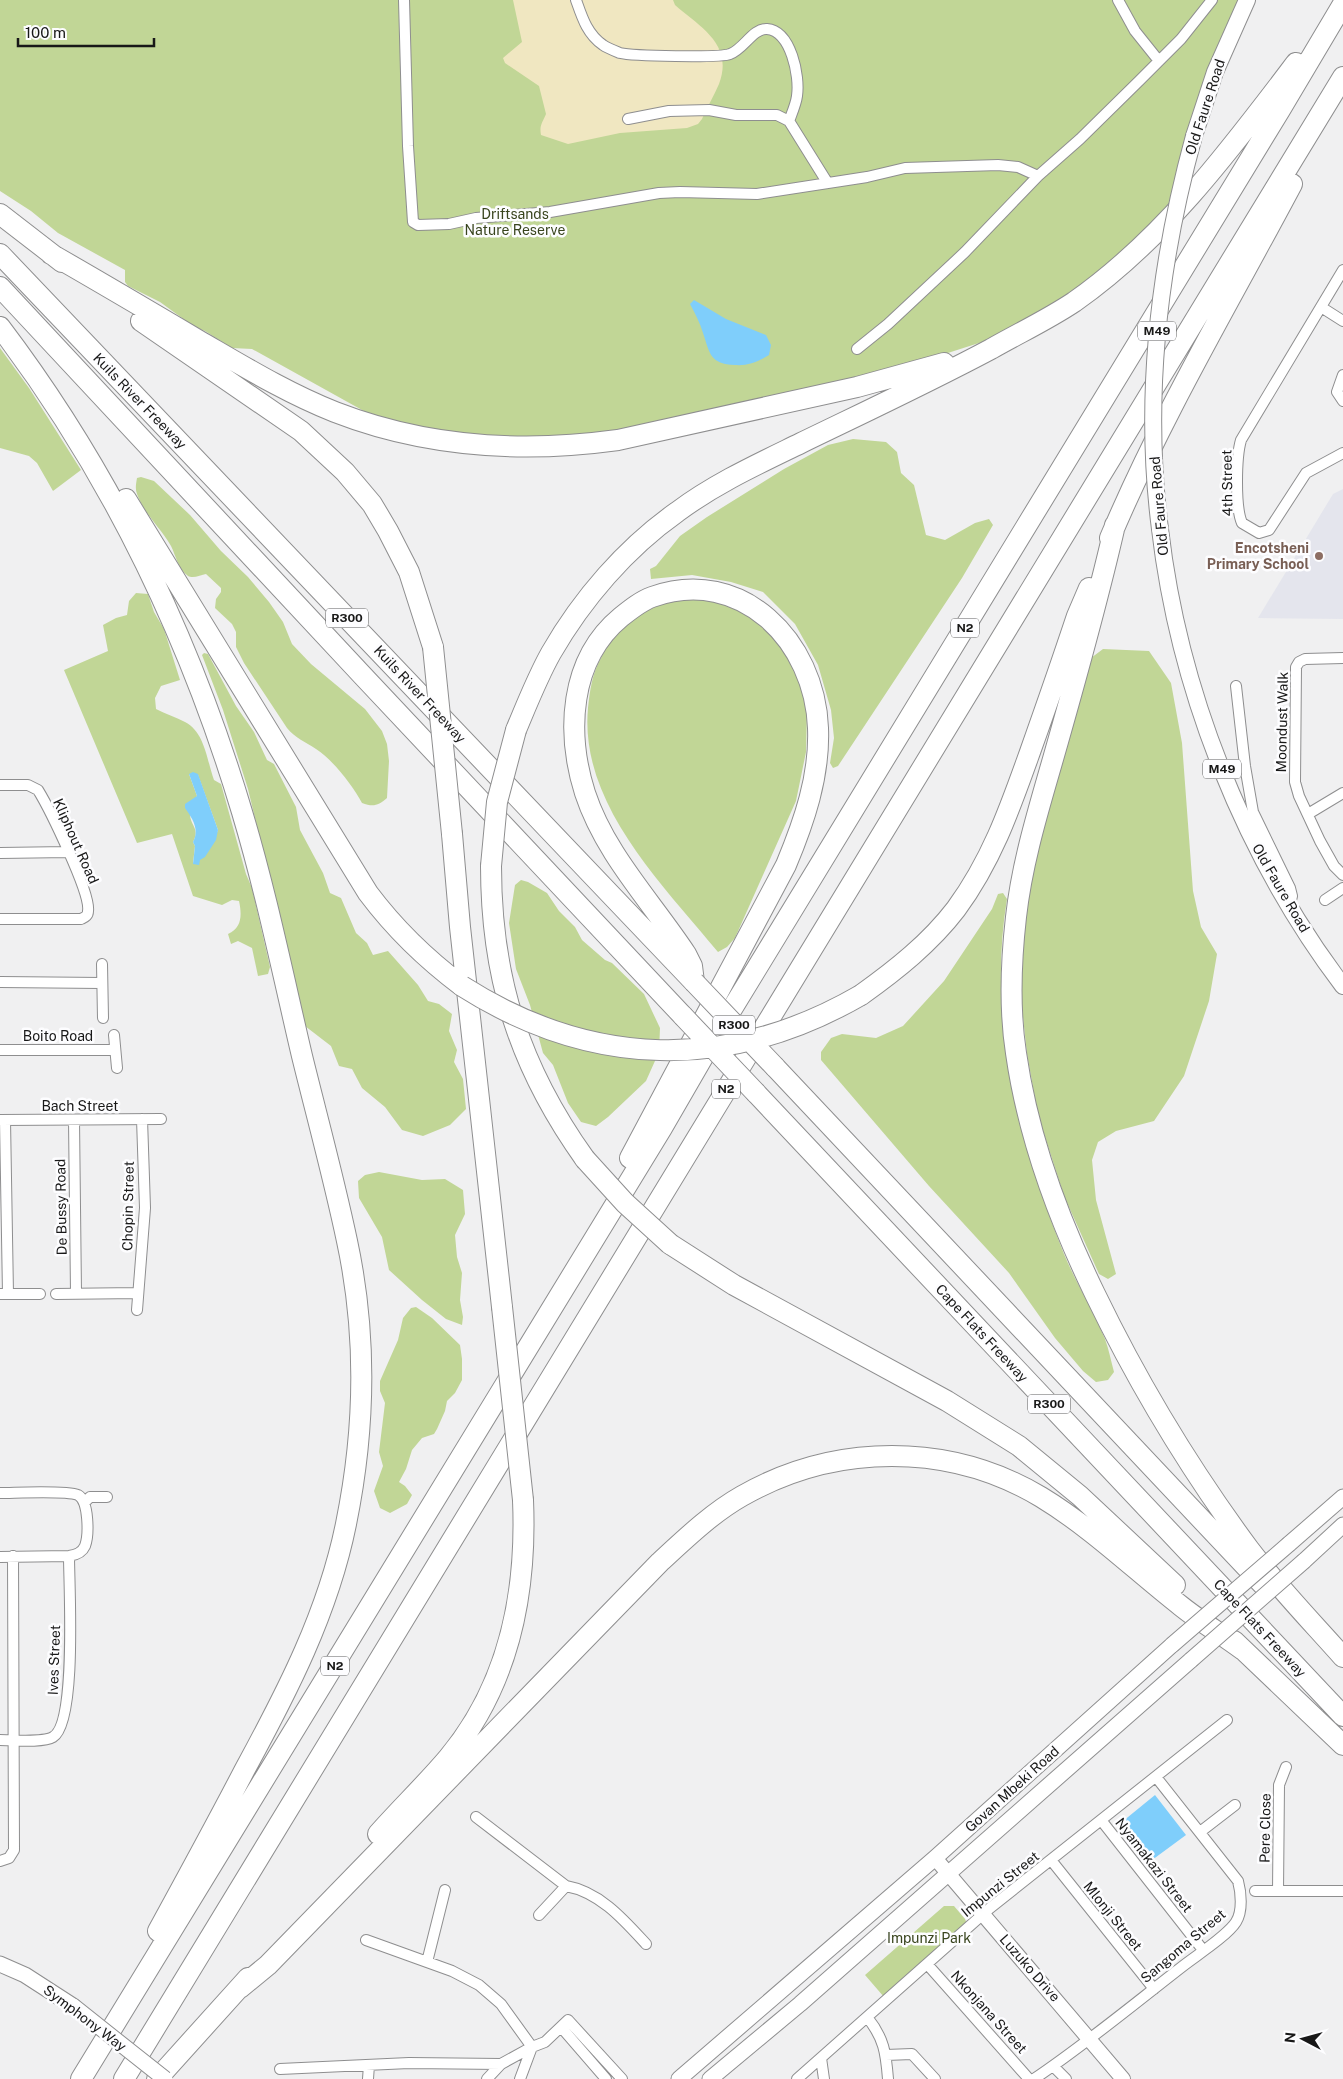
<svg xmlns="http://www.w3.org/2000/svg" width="1343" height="2079" viewBox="0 0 1343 2079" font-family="'Public Sans',sans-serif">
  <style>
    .built { fill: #e4e5ed }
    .green { fill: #c1d696; fill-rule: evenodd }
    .sand { fill: #f0e7c1 }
    .water { fill: #7fcefb }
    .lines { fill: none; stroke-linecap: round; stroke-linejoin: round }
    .minor-casing { stroke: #8e8e8f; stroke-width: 12 }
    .tertiary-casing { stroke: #8e8e8f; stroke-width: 16 }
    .secondary-casing { stroke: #8e8e8f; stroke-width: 17 }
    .primary-casing { stroke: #8e8e8f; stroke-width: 18 }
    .motorway-casing { stroke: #8e8e8f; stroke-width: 22 }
    .minor { stroke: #fff; stroke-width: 10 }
    .tertiary { stroke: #fff; stroke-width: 14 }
    .secondary { stroke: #fff; stroke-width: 15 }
    .primary { stroke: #fff; stroke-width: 16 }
    .motorway { stroke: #fff; stroke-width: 20 }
    .secondary-bridge-casing { stroke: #8e8e8f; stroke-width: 17; stroke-linecap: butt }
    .primary-bridge-casing { stroke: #8e8e8f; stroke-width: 18; stroke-linecap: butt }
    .motorway-bridge-casing { stroke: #8e8e8f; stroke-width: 22; stroke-linecap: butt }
    .secondary-bridge { stroke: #fff; stroke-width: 15 }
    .primary-bridge { stroke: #fff; stroke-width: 16 }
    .motorway-bridge { stroke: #fff; stroke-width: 20 }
    .education-dot { fill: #8d6e63; stroke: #fdfdff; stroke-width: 2 }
    .labels { text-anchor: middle; stroke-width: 5; stroke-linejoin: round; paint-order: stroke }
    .shield { fill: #fdfdff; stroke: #5d5d5d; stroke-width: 1 }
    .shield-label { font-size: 12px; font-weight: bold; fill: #181818 }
    .street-label { font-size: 14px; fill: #181818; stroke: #fdfdff }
    .park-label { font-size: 14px; fill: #38441d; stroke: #fdfdff }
    .education-label { font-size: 14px; font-weight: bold; fill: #785e54; stroke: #fdfdff; text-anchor: end }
  </style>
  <rect width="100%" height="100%" fill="#f0f0f1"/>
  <path class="built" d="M1343 489V619L1258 618 1333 494Z"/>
  <path class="green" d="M0 0H1241L1232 22 1190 181 1114 270 1035 325 901 368 743 406 564 441 416 440 252 349 232 348 205 331 193 326 160 302 128 286 125 282V270L58 233 31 211 0 191Z
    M0 348 29 388 81 470 53 491 37 463 29 456 0 448Z
    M853 439 886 442 897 452 901 473 914 485 926 535 945 540 975 523 989 519 993 525 962 578 838 766 833 768 830 763 834 738 831 710 818 665 795 624 763 592 731 582 692 575 651 579 650 569 656 566 680 536 707 517 784 469 828 445Z
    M141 477 154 481 190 515 221 551 248 577 269 602 283 622 292 644 311 664 365 709 382 731 387 744 389 761 387 798C378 806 373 807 362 803 353 786 333 760 316 749 306 742 295 738 287 728L244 663 236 647V632L232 624 215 608 216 599 221 592V588L206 574C201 575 193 579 188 576 178 569 176 556 171 546 161 528 144 514 137 494 135 489 136 484 137 478Z
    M136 593 148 594 154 612 164 629 180 680 161 686 155 698 156 709C166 714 175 717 185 722 205 732 207 761 214 780L221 784 246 874 252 888 270 967 268 974 258 976 252 948 238 941 231 944 228 934C242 928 242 915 239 901L232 900 222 905 193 896 172 834 137 843 64 670 108 651 103 625 116 618 127 615 129 601ZM189 774 198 775 218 830C212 845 208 856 193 863L195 846 193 842C200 828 191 827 190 815 190 809 194 802 197 796Z
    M687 599 712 600 734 607 774 634 800 678 807 712 806 752 796 801 735 938 727 947 718 952C662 884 579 803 588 708 590 690 592 674 601 658 612 636 622 627 641 614 645 611 649 607 653 605 662 600 676 601 687 599Z
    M1103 649 1149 651 1171 683 1182 743 1193 891 1201 927 1217 954 1209 1001 1184 1076 1154 1121 1116 1131 1098 1142 1092 1160 1096 1200 1116 1274 1108 1279 1099 1274 1064 1196 1038 1115 1027 1054 1019 980 1023 918 1037 851 1091 658Z
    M204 653 208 654 236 706 254 732 267 760 274 764 296 807 300 830 323 873 330 893 341 898 356 933 367 943 373 955 388 951 418 985 428 1001 439 1004 452 1014 449 1031 457 1050 454 1062 463 1079 466 1109 450 1125 423 1136 402 1130 385 1107 362 1088 352 1069 339 1066 331 1046 305 1026 248 789 223 710 202 655Z
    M521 880 528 882 547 893 559 911 575 927 582 940 605 960 612 963 644 994 660 1028 659 1052 646 1081 608 1117 596 1126 581 1122 568 1103 553 1065 543 1053 530 1005 516 969 509 923 515 885Z
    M1003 893 1007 899C987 1019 1019 1142 1064 1254 1076 1283 1093 1310 1105 1339 1109 1350 1111 1361 1114 1372L1108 1380 1096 1382 1083 1371 1055 1338 1009 1273 929 1186 821 1060V1052L831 1038 842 1034 876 1038 903 1026 944 981 992 909 998 894Z
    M379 1172 422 1180 445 1179 463 1190 465 1214 455 1235 457 1257 462 1273 460 1300 463 1317 462 1325 446 1319 422 1300 389 1270 382 1237 359 1198 358 1181 365 1175Z
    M416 1307 432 1318 460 1345 462 1359V1380L455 1393 447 1401 445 1411 437 1429 434 1434 422 1438 412 1450 406 1469 399 1482 405 1486 412 1495 407 1504 390 1513 380 1508 374 1491 383 1466 379 1452 385 1403 380 1391V1381L398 1340 403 1318 411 1308Z
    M944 1906H954L965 1919 967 1924 884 1997 865 1975Z"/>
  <path class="sand" d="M513 0H673L675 5C700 27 734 44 719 84 714 96 707 107 702 119L698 124 687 128 620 133 568 144 541 135C539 125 543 122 546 114L539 86 505 63 503 58 522 42Z"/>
  <path class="water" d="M694 300 726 319 766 335 771 345 769 355C758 362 747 366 735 365 710 364 710 354 703 333 700 323 695 313 690 304Z
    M193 772 198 774 218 830 216 840 205 857 200 860 199 865 193 864 195 846 193 842C200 829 192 818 185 808V804L197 796 189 774Z
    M1155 1795 1186 1835 1148 1863 1117 1826Z"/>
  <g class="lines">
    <defs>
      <path id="minor" d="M404 0 408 146 413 222 418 225 449 224 476 218 550 212 659 193 680 192 757 194 867 177 905 168 998 165 1018 167 1038 176
        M576 0C582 17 587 34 603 45 607 48 615 51 620 53 632 56 720 58 730 54 743 50 753 28 767 29 791 31 800 76 797 96 796 104 792 113 789 121
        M1118 0 1135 31 1159 61
        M628 119 669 111 709 110 736 115H777L789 121 827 182
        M1343 270 1241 440C1236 457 1235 507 1242 523L1259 533 1269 530 1306 473 1343 453
        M1321 307 1343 321
        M857 349 888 324 965 252 1038 176 1080 139 1139 81 1181 39 1212 0
        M1343 375 1337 392 1343 401
        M1343 658 1305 659 1299 662 1296 667 1295 782 1299 796 1320 841 1334 866 1343 875
        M1236 686 1245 766 1253 812 1290 888 1292 896 1290 904
        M0 785H28L38 790C49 808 91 893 88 911 88 916 85 917 81 919H0
        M1308 814 1343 793
        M0 853 68 852
        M1325 900 1343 888
        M102 964 103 1018
        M0 982 102 983
        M114 1035 117 1068
        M0 1050H115
        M0 1120 161 1119
        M5 1120 8 1294
        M74 1120 76 1293
        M0 1294H40
        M56 1294 138 1293
        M137 1310 145 1208 142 1119
        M0 1493C15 1493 66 1490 78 1495 89 1501 89 1535 85 1546 82 1553 76 1555 69 1556L0 1557
        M85 1502 90 1497H107
        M0 1740C12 1740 43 1743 53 1737 77 1723 69 1586 69 1556
        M476 1817 566 1886
        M1101 1820 1203 1950
        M1200 1832 1235 1805
        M1051 1860 1154 1989
        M0 1861 9 1858 14 1850 13 1556
        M1255 1891H1343
        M1278 1891 1279 1785 1286 1767
        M539 1915 566 1886C600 1892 624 1920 646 1944
        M366 1940 452 1971 479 1985 501 2004 532 2047 545 2042 568 2020 622 2079
        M427 1962 445 1890
        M927 1964 1029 2079
        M867 2017C884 2038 886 2053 888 2079
        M561 2027 606 2079
        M886 2055 912 2054 935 2079
        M821 2058 824 2079
        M1053 2066 1066 2079
        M280 2069 409 2063 501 2064
        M368 2079 369 2065
        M487 2079 501 2064 532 2047
        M520 2079 532 2047
        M797 2079 990 1908 1227 1720
        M1034 2079C1086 2044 1134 2004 1183 1966 1197 1955 1227 1936 1236 1922 1243 1911 1241 1892 1238 1881L1156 1777"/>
      <path id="tertiary" d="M935 1858 1123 2079"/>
      <path id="secondary" d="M1289 1544 1343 1497
        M1304 1561 1343 1525
        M0 1964 25 1975 73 2006
        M679 2079 935 1858 1172 1645
        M710 2079 800 2004 1191 1660"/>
      <path id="primary" d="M1194 136 1215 72 1247 0
        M1160 529C1179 691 1244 855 1343 986"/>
      <path id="motorway" d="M0 214 62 262
        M0 254 694 982
        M51 254C100 282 149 311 198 340 243 366 287 393 335 412 425 447 523 453 618 440L857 387 944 363
        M0 287C227 531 454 774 683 1016
        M141 321 301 431 345 472 372 504 388 531 409 572 433 647
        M0 327C110 472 190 638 242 812 266 892 283 975 302 1056 317 1117 334 1179 347 1241 367 1334 365 1431 346 1524 328 1613 287 1692 244 1771 216 1825 187 1878 158 1931
        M126 499 368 893C395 929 426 959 462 986
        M1115 525C1097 604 1075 682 1053 759 1038 811 1022 863 1016 917 1011 961 1009 1008 1016 1053 1028 1137 1058 1218 1095 1294 1139 1385 1189 1468 1249 1549 1278 1587 1311 1621 1343 1657
        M1110 538C1162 415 1230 301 1292 184
        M516 730C527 704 537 678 551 653 582 599 626 548 677 512 716 483 758 464 801 443 865 412 929 382 991 349 1019 333 1047 320 1074 302 1164 239 1230 150 1296 63
        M452 834 460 927 502 1307
        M491 866C491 979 520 1068 585 1159
        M861 995C896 970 930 943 956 909 992 860 1010 808 1030 752 1046 707 1062 661 1077 616L1089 588
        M775 1067 1266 1588
        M756 1093 1343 1716
        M630 1158 786 865C804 822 820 776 818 728 815 642 742 565 652 597 641 601 631 609 621 617 569 660 566 733 585 793 605 854 651 901 686 954L692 966 694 982
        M670 1244 734 1285 947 1401 1019 1446 1080 1496 1175 1585
        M1234 1641 1343 1745
        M378 1834C401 1808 426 1784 448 1758 509 1685 527 1593 523 1500
        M240 1988 268 1965 660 1562C686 1538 712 1513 742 1496 835 1443 949 1442 1041 1497 1092 1528 1135 1570 1181 1606 1201 1622 1223 1635 1243 1650
        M81 2079 662 1128 710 1045 1280 110 1343 4
        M124 2079 1343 77
        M157 2079 248 1978"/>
    </defs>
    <use href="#minor" class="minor-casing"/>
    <use href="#tertiary" class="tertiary-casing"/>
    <use href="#secondary" class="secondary-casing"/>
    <use href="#primary" class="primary-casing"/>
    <use href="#motorway" class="motorway-casing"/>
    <use href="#minor" class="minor"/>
    <use href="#tertiary" class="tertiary"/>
    <use href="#secondary" class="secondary"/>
    <use href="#primary" class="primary"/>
    <use href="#motorway" class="motorway"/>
    <defs>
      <path id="secondary-bridge" d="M1172 1645 1289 1544
        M1191 1660 1304 1561
        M73 2006 165 2079"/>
      <path id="primary-bridge" d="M1160 529C1143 397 1159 264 1194 136"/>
      <path id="motorway-bridge" d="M433 647 452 834
        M491 866 497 802 516 730
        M694 982 775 1067
        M462 986C591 1068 728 1072 861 995
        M683 1016 756 1093
        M585 1159 625 1203 670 1244
        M502 1307 523 1500"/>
    </defs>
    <use href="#secondary-bridge" class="secondary-bridge-casing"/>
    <use href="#primary-bridge" class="primary-bridge-casing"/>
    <use href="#motorway-bridge" class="motorway-bridge-casing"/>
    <use href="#secondary-bridge" class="secondary-bridge"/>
    <use href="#primary-bridge" class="primary-bridge"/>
    <use href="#motorway-bridge" class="motorway-bridge"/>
  </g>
  <circle class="education-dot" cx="1319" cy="556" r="5"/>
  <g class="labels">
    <g class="shield">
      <rect x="1138" y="321.5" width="38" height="19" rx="4"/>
      <rect x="326" y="608.5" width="42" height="19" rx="4"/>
      <rect x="951" y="618.5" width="28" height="19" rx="4"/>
      <rect x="1203" y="759.5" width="38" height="19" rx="4"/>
      <rect x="713" y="1015.5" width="42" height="19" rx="4"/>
      <rect x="712" y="1079.5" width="28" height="19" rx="4"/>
      <rect x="1028" y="1394.5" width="42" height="19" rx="4"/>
      <rect x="321" y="1656.5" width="28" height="19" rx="4"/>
    </g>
    <g class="shield-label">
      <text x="1157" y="335">M49</text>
      <text x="347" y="622">R300</text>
      <text x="965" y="632">N2</text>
      <text x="1222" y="773">M49</text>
      <text x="734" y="1029">R300</text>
      <text x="726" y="1093">N2</text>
      <text x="1049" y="1408">R300</text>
      <text x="335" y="1670">N2</text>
    </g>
    <g class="street-label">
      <text transform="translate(1205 107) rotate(-72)" y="5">Old Faure Road</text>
      <text transform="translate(140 401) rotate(46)" y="5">Kuils River Freeway</text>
      <text transform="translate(1227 483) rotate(-91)" y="5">4th Street</text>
      <text transform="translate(1159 506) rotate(-95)" y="5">Old Faure Road</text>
      <text transform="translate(420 694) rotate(47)" y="5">Kuils River Freeway</text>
      <text transform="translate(1282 722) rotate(-89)" y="5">Moondust Walk</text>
      <text transform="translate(76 841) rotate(66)" y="5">Kliphout Road</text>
      <text transform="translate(1281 888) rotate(60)" y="5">Old Faure Road</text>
      <text x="58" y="1041">Boito Road</text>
      <text x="80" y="1111">Bach Street</text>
      <text transform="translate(128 1206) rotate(-89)" y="5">Chopin Street</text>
      <text transform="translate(61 1207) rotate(-91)" y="5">De Bussy Road</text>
      <text transform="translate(982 1333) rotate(47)" y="5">Cape Flats Freeway</text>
      <text transform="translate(1260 1628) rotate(47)" y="5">Cape Flats Freeway</text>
      <text transform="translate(54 1660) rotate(-88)" y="5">Ives Street</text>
      <text transform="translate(1012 1789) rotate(-42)" y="5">Govan Mbeki Road</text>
      <text transform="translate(1265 1828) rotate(-89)" y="5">Pere Close</text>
      <text transform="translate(1154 1865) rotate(52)" y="5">Nyamakazi Street</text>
      <text transform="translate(1000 1884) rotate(-39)" y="5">Impunzi Street</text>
      <text transform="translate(1113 1916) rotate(51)" y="5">Mlonji Street</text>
      <text transform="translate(1183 1946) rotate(-40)" y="5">Sangoma Street</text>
      <text transform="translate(1030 1968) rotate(49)" y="5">Luzuko Drive</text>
      <text transform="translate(989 2012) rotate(48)" y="5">Nkonjana Street</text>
      <text transform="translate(85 2018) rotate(37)" y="5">Symphony Way</text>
    </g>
    <g class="park-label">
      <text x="515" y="219">Driftsands<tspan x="515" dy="16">Nature Reserve</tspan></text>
      <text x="929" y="1943">Impunzi Park</text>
    </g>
    <g class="education-label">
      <text x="1309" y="553">Encotsheni<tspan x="1309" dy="16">Primary School</tspan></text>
    </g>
  </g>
  <g transform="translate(1303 2039) rotate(276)" stroke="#fdfdff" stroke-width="4" paint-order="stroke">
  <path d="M0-4L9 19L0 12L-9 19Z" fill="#181818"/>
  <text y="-8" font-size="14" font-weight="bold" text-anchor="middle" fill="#181818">N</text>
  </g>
  <path d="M18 38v8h136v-8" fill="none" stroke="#181818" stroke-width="2.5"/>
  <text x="25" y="38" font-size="15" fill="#181818" stroke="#fdfdff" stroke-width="4" paint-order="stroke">100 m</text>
</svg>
